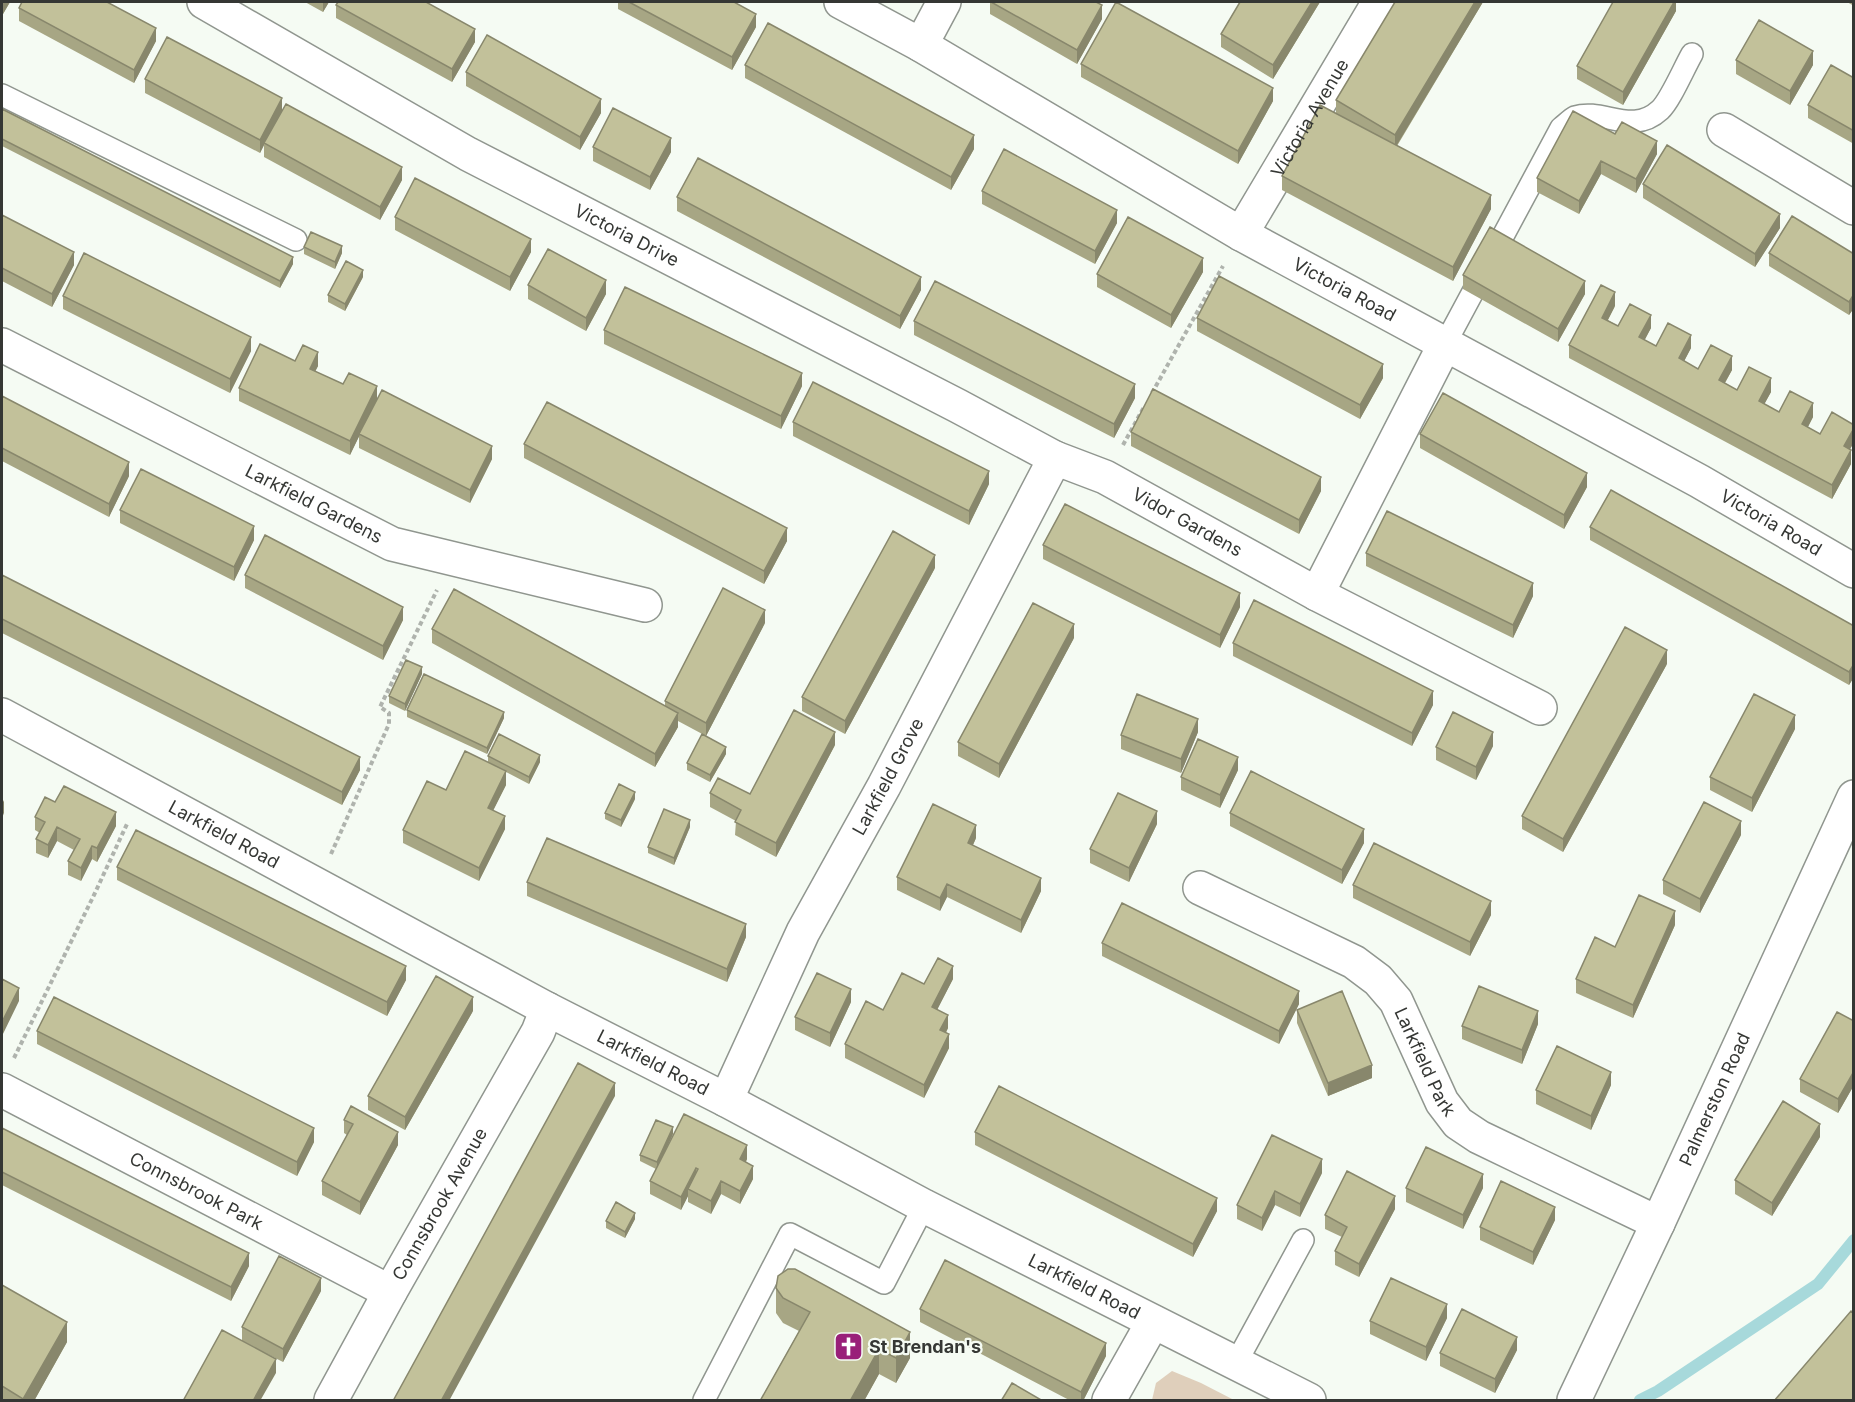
<svg xmlns="http://www.w3.org/2000/svg" width="1855" height="1402" viewBox="0 0 1855 1402" font-family="Inter,sans-serif">
  <style>
    .green { fill: #dfcfbb }
    .lines { fill: none; stroke-linecap: round; stroke-linejoin: round }
    .stream { stroke: #a7d9db; stroke-width: 12 }
    .lane-casing { stroke: #90968f; stroke-width: 24 }
    .street-casing { stroke: #90968f; stroke-width: 36 }
    .path { stroke: #afb3ad; stroke-width: 4; stroke-dasharray: 4.5 3; stroke-linecap: butt }
    .lane { stroke: #fff; stroke-width: 21 }
    .street { stroke: #fff; stroke-width: 33 }
    .wall { fill: #a7a684 }
    .shaded-wall { fill: #88876c }
    .building { fill: #c2c19a; stroke: #88876c; stroke-width: 1.5 }
    .labels { text-anchor: middle; stroke-width: 4.5; stroke-linejoin: round; paint-order: stroke }
    .street-label { font-size: 18px; fill: #353734; stroke: #f5fbf3 }
    .poi-label { font-size: 18px; font-weight: bold; fill: #353734; stroke: #f5fbf3; text-anchor: start }
  </style>
  <rect width="100%" height="100%" fill="#f5fbf3"/>
  <path class="green" d="M1172 1371 1201 1383 1234 1400H1152L1156 1383Z"/>
  <g class="lines">
    <path class="stream" d="M1640 1400 1658 1391 1818 1284 1854 1240"/>
    <defs>
      <path id="lane" d="M2 95 296 240
        M1445 344 1561 128C1565 125 1571 119 1575 117 1603 108 1632 136 1660 110 1670 101 1684 68 1692 54
        M1236 1363 1303 1240
        M704 1400 790 1234 884 1283 924 1206"/>
      <g id="street">
        <path id="s1" d="M204 2 468 154 958 406 1055 458 1105 477 1317 594 1540 708"/>
        <path id="s2" d="M841 2 921 45 1241 234 1699 481 1854 571"/>
        <path d="M921 45 944 2"/>
        <path d="M1724 130 1854 208"/>
        <path id="s3" d="M1241 234 1379 2"/>
        <path id="s4" d="M2 345 392 544 645 605"/>
        <path d="M1317 594 1445 344"/>
        <path id="s5" d="M2 715 547 1009 726 1100 924 1206 1309 1400"/>
        <path id="s6" d="M1200 888 1354 962 1378 980 1396 1001 1442 1102 1458 1123 1479 1137 1658 1223"/>
        <path id="s7" d="M2 1090 390 1292"/>
        <path id="s8" d="M726 1100 803 932 884 786 1055 458"/>
        <path id="s9" d="M331 1400 390 1292 538 1032 547 1009"/>
        <path d="M1109 1400 1153 1322"/>
        <path id="s10" d="M1574 1400 1658 1223 1854 797"/>
      </g>
    </defs>
    <use href="#lane" class="lane-casing"/>
    <use href="#street" class="street-casing"/>
    <path class="path" d="M1152 393 1223 266
      M1123 445 1144 407
      M331 854 389 724V713L380 707 437 590
      M14 1058 94 895 127 824"/>
    <use href="#lane" class="lane"/>
    <use href="#street" class="street"/>
  </g>
  <path class="wall" d="M2 2H10L3 14 2 13Z
    M305 2H329L323 12Z
    M618 2H734L756 27 732 70 618 9Z
    M990 2H1096L1102 19 1077 64 990 14Z
    M1320 2 1273 79 1221 47V34Z
    M1483 2 1397 146 1491 209 1453 281 1282 190V176L1336 113V100Z
    M1676 2V11L1623 105 1577 79V66Z
    M1847 2H1854V6Z
    M336 5 475 42 452 82 336 18Z
    M19 8 156 41 134 83 19 21Z
    M1736 60 1813 65 1790 105 1736 74Z
    M1081 64 1273 101 1238 164 1081 77Z
    M745 65 974 149 951 190 745 78Z
    M466 72 601 113 580 150 466 86Z
    M1854 78V144L1808 118V105Z
    M145 79 282 110 402 180 380 220 264 157V145L260 153 145 93Z
    M2 109 293 264 280 288 2 146Z
    M1615 134 1657 154 1636 193 1601 174 1579 214 1537 192V178Z
    M593 147 671 152 650 190 593 161Z
    M1643 184 1780 228 1755 267 1643 198Z
    M982 191 1117 223 1095 264 982 204Z
    M677 197 921 290 900 329 677 211Z
    M2 215 74 265 52 307 2 281Z
    M395 217 531 252 510 291 395 230Z
    M304 247 342 253 335 269 304 254Z
    M1769 253 1854 254V308L1849 315 1769 266Z
    M1203 272 1171 328 1097 287V274Z
    M1463 275 1585 294 1558 342 1463 289Z
    M363 277 345 311 328 302V295Z
    M528 285 606 294 586 331 528 299Z
    M63 296 251 351 230 393 63 309Z
    M1615 306 1608 320 1618 326 1651 328 1644 340 1656 346 1691 348 1684 361 1698 369 1732 370 1725 383 1737 390 1771 392 1764 404 1779 412 1813 417 1808 427 1820 434 1854 425V442L1850 449 1851 464 1832 499 1569 358V345Z
    M1197 318 1383 378 1360 419 1197 331Z
    M914 321 1135 398 1114 438 914 335Z
    M604 330 802 386 781 429 604 344Z
    M295 361 318 366 315 371 377 400 492 459 470 503 359 448V436L350 455 239 401V388Z
    M2 396 129 476 109 517 2 461Z
    M793 422 989 484 969 525 793 436Z
    M1131 432 1321 491 1299 534 1131 446Z
    M1420 434 1587 487 1564 529 1420 448Z
    M524 444 787 541 764 584 524 458Z
    M120 510 254 540 234 581 120 523Z
    M1590 527 1854 626V677L1849 685 1590 540Z
    M1043 545 1240 607 1220 648 1043 559Z
    M1366 553 1533 596 1513 638 1366 566Z
    M935 568 845 734 802 711V697Z
    M2 575 360 770 342 805 2 633Z
    M245 575 403 620 383 660 245 588Z
    M765 623 706 736 678 721V727L655 767 432 643V629L665 706V701Z
    M1074 638 999 778 958 756V742Z
    M1233 643 1433 705 1412 746 1233 656Z
    M1667 664 1563 852 1522 829V816Z
    M422 674 405 711 389 703V696Z
    M407 710 504 718 487 754 407 717Z
    M1795 729 1752 812 1710 790V777Z
    M1198 732 1181 773 1121 749V735Z
    M835 745 776 857 735 835 736 821 710 807V793L750 794Z
    M1493 746 1476 780 1436 760V747Z
    M726 754 710 782 687 770V763Z
    M488 756 540 762 529 784 506 772V785L493 810 505 829 479 881 403 843V830L446 790 488 762Z
    M1238 770 1220 808 1181 790V777Z
    M635 799 621 827 605 819V813Z
    M55 802 116 826 97 862 92 859 81 881 68 875V861L74 850 57 841 48 858 36 853V839L40 833 35 830V817Z
    M1230 813 1364 843 1342 884 1230 826Z
    M1157 824 1129 882 1090 863V849Z
    M690 827 674 865 648 853V847Z
    M1741 835 1700 913 1663 894V880Z
    M976 838 973 845 1041 891 1021 933 947 897 940 911 897 890V877Z
    M117 867 406 980 387 1016 117 880Z
    M527 882 746 937 727 982 527 896Z
    M1353 885 1491 915 1470 956 1353 898Z
    M1675 925 1633 1018 1576 993V979Z
    M1102 943 1299 1004 1279 1044 1102 956Z
    M1854 977V994H1852V980Z
    M953 979 937 1009 948 1028 946 1033 949 1048 924 1098 845 1058V1044L883 1010 924 984Z
    M851 1002 830 1047 795 1030V1017Z
    M1297 1010 1372 1078 1328 1096 1297 1023Z
    M473 1011 405 1130 368 1110V1096Z
    M1854 1021V1085L1838 1113 1800 1092V1079Z
    M1538 1024 1522 1064 1462 1039V1026Z
    M37 1031 314 1142 297 1176 37 1044Z
    M1611 1085 1591 1130 1536 1104V1090Z
    M344 1120 398 1145 360 1215 322 1195V1181L347 1135 344 1133Z
    M2 1128 249 1266 231 1301 2 1185Z
    M975 1132 1217 1211 1193 1257 975 1145Z
    M673 1134 665 1151 747 1159 746 1162 753 1179 740 1204 721 1194 711 1214 688 1202V1196L681 1210 650 1194V1181L656 1169 640 1161V1155Z
    M1820 1137 1772 1216 1735 1194V1180Z
    M1322 1173 1300 1217 1275 1205 1262 1231 1237 1219V1205Z
    M1406 1188H1483L1463 1229 1406 1202Z
    M1395 1209 1359 1277 1335 1265V1251L1342 1237 1325 1229V1215Z
    M635 1219 625 1238 606 1228V1221Z
    M1555 1220 1533 1265 1480 1240V1227Z
    M2 1285 67 1342 34 1401H2Z
    M776 1288 910 1358 896 1383 879 1374 864 1401H760L799 1331 783 1323 776 1313Z
    M321 1291 283 1362 242 1341V1327Z
    M920 1309 1106 1356 1083 1401H1071L920 1322Z
    M1447 1318 1426 1361 1370 1334V1321Z
    M1517 1350 1495 1393 1440 1366V1353Z"/>
  <path class="shaded-wall" d="M3 2H10L3 14Z
    M323 2H329L323 12Z
    M1312 2H1320L1273 79V65Z
    M1475 2H1483L1395 148V135Z
    M1674 2H1676V11L1623 105V92Z
    M1102 5V19L1077 64V50Z
    M756 14V27L732 70V57Z
    M156 28V41L134 83V70Z
    M475 29V42L452 82V69Z
    M1813 51V65L1790 105V91Z
    M1273 88V101L1238 164V151Z
    M282 98V111L264 143V145L260 153V140Z
    M601 99V113L580 150V137Z
    M974 135V149L951 190V177Z
    M671 138V152L650 190V177Z
    M1657 141V154L1636 193V179Z
    M1601 161V174L1579 214V201Z
    M402 167V180L380 220V207Z
    M1491 195V209L1453 281V267Z
    M1117 210V223L1095 264V251Z
    M1780 214V228L1755 267V254Z
    M531 239V252L510 291V277Z
    M342 246V253L335 269V262Z
    M74 252V265L52 307V294Z
    M293 257V264L280 288V281Z
    M1203 258V272L1171 328V315Z
    M363 270V277L345 311V304Z
    M921 277V290L900 329V316Z
    M606 280V294L586 331V318Z
    M1585 281V294L1558 342V329Z
    M1615 292V306L1602 331V318Z
    M1854 294V308L1849 315V302Z
    M1651 315V328L1639 351V337Z
    M1691 335V348L1679 371V358Z
    M251 337V351L230 393V379Z
    M318 352V366L310 382V369Z
    M1732 356V370L1719 393V380Z
    M1383 364V378L1360 419V405Z
    M802 373V386L781 429V416Z
    M1771 378V392L1759 414V401Z
    M1135 384V398L1114 438V424Z
    M377 386V400L350 455V441Z
    M1813 403V417L1802 438V424Z
    M1854 428V442L1844 460V446Z
    M492 446V459L470 503V490Z
    M1851 450V464L1832 499V485Z
    M129 462V476L109 517V504Z
    M989 471V484L969 525V511Z
    M1587 473V487L1564 529V515Z
    M1321 477V491L1299 534V520Z
    M254 526V540L234 581V567Z
    M787 528V541L764 584V571Z
    M935 555V568L845 734V721Z
    M1533 583V596L1513 638V625Z
    M1240 593V607L1220 648V635Z
    M403 607V620L383 660V646Z
    M765 610V623L706 736V723Z
    M1074 624V638L999 778V764Z
    M1667 650V664L1563 852V839Z
    M1854 664V677L1849 685V672Z
    M422 667V674L405 711V704Z
    M1433 691V705L1412 746V733Z
    M504 712V718L487 754V748Z
    M678 713V727L655 767V754Z
    M1795 715V729L1752 812V798Z
    M1198 719V732L1181 773V759Z
    M835 732V745L776 857V843Z
    M1493 732V746L1476 780V767Z
    M726 747V754L710 782V775Z
    M540 755V762L529 784V777Z
    M360 757V770L342 805V792Z
    M1238 757V770L1220 808V795Z
    M506 771V785L488 821V808Z
    M635 792V799L621 827V820Z
    M4 800V813L2 818V804Z
    M1157 811V824L1129 882V868Z
    M116 812V826L97 862V848Z
    M505 816V829L479 881V868Z
    M690 820V827L674 865V858Z
    M1741 821V835L1700 913V899Z
    M976 825V838L968 856V843Z
    M57 827V841L48 858V845Z
    M1364 829V843L1342 884V870Z
    M92 846V859L81 881V868Z
    M1041 878V891L1021 933V920Z
    M947 884V897L940 911V898Z
    M1491 901V915L1470 956V942Z
    M1675 911V925L1633 1018V1005Z
    M746 924V937L727 982V969Z
    M406 966V980L387 1016V1002Z
    M953 966V979L932 1020V1007Z
    M19 988V1001L2 1036V1022Z
    M851 989V1002L830 1047V1033Z
    M1299 991V1004L1279 1044V1031Z
    M473 997V1011L405 1130V1117Z
    M1538 1011V1024L1522 1064V1050Z
    M948 1015V1028L940 1043V1030Z
    M949 1034V1048L924 1098V1085Z
    M1372 1065V1078L1328 1096V1083Z
    M1854 1071V1085L1838 1113V1099Z
    M1611 1072V1085L1591 1130V1116Z
    M615 1083V1096L449 1401H441Z
    M1820 1124V1137L1772 1216V1203Z
    M673 1127V1134L657 1169V1162Z
    M314 1128V1142L297 1176V1162Z
    M398 1132V1145L360 1215V1202Z
    M747 1145V1159L740 1172V1159Z
    M1322 1159V1173L1300 1217V1204Z
    M753 1166V1179L740 1204V1191Z
    M696 1168V1182L688 1189V1196L681 1210V1197Z
    M1483 1174V1188L1463 1229V1215Z
    M721 1181V1194L711 1214V1201Z
    M1275 1191V1205L1262 1231V1218Z
    M1395 1196V1209L1359 1277V1264Z
    M1217 1198V1211L1193 1257V1244Z
    M1555 1207V1220L1533 1265V1252Z
    M635 1213V1219L625 1238V1232Z
    M249 1253V1266L231 1301V1287Z
    M321 1278V1291L283 1362V1349Z
    M1447 1304V1318L1426 1361V1347Z
    M67 1322V1342L34 1401H23V1399Z
    M910 1332V1358L896 1383V1358Z
    M1517 1337V1350L1495 1393V1379Z
    M1106 1343V1356L1083 1401H1081V1392Z
    M879 1349V1374L864 1401H850Z
    M276 1359V1373L260 1401H253Z"/>
  <path class="building" d="M22 2H107L156 28 134 70 19 8Z
    M338 2H426L475 29 452 69 336 5Z
    M629 2H734L756 14 732 57Z
    M991 2H1096L1102 5 1077 50Z
    M1116 2 1273 88 1238 151 1081 64Z
    M1240 2H1312L1273 65 1221 34Z
    M1395 2H1475L1395 135 1336 100Z
    M1613 2H1674L1623 92 1577 66Z
    M1759 20 1813 51 1790 91 1736 60Z
    M768 23 974 135 951 177 745 65Z
    M487 35 601 99 580 137 466 72Z
    M167 37 282 98 260 140 145 79Z
    M1831 65 1854 78V131L1808 105Z
    M286 104 402 167 380 207 264 143Z
    M1320 105 1491 195 1453 267 1282 176Z
    M613 108 671 138 650 177 593 147Z
    M2 109 293 257 280 281 2 139Z
    M1573 111 1615 134 1622 122 1657 141 1636 179 1601 161 1579 201 1537 178Z
    M1667 145 1780 214 1755 254 1643 184Z
    M1004 149 1117 210 1095 251 982 191Z
    M698 158 921 277 900 316 677 197Z
    M415 178 531 239 510 277 395 217Z
    M2 215 74 252 52 294 2 268Z
    M1792 216 1854 254V294L1849 302 1769 253Z
    M1128 217 1203 258 1171 315 1097 274Z
    M1490 227 1585 281 1558 329 1463 275Z
    M311 232 342 246 335 262 304 247Z
    M548 249 606 280 586 318 528 285Z
    M84 253 251 337 230 379 63 296Z
    M346 261 363 270 345 304 328 295Z
    M1219 276 1383 364 1360 405 1197 318Z
    M935 281 1135 384 1114 424 914 321Z
    M1601 285 1615 292 1602 318 1618 326 1630 304 1651 315 1639 337 1656 346 1668 323 1691 335 1679 358 1698 369 1711 345 1732 356 1719 380 1737 390 1749 367 1771 378 1759 401 1770 407 1779 412 1790 391 1813 403 1802 424 1820 434 1832 412 1854 425V428L1844 446 1851 450 1832 485 1569 345Z
    M625 287 802 373 781 416 604 330Z
    M260 344 295 361 303 345 318 352 310 369 343 384 349 373 377 386 350 441 239 388Z
    M813 382 989 471 969 511 793 422Z
    M1153 389 1321 477 1299 520 1131 432Z
    M382 390 492 446 470 490 359 434Z
    M1443 393 1587 473 1564 515 1420 434Z
    M2 396 129 462 109 504 2 448Z
    M547 402 787 528 764 571 524 444Z
    M141 469 254 526 234 567 120 510Z
    M1611 490 1854 626V664L1849 672 1590 527Z
    M1065 504 1240 593 1220 635 1043 545Z
    M1387 511 1533 583 1513 625 1366 553Z
    M893 531 935 555 845 721 802 697Z
    M265 535 403 607 383 646 245 575Z
    M2 575 360 757 342 792 2 619Z
    M723 588 765 610 706 723 665 701Z
    M454 589 678 713 655 754 432 629Z
    M1254 600 1433 691 1412 733 1233 643Z
    M1033 603 1074 624 999 764 958 742Z
    M1625 627 1667 650 1563 839 1522 816Z
    M406 660 422 667 405 704 389 696Z
    M424 674 504 712 487 748 407 710Z
    M1137 694 1198 719 1181 759 1121 735Z
    M1754 694 1795 715 1752 798 1710 777Z
    M794 710 835 732 776 843 735 822 741 810 710 793 718 778 750 794Z
    M1453 712 1493 732 1476 767 1436 747Z
    M499 734 540 755 529 777 488 756Z
    M702 734 726 747 710 775 687 763Z
    M1198 739 1238 757 1220 795 1181 777Z
    M465 751 506 771 488 808 505 816 479 868 403 830 427 781 446 790Z
    M1251 771 1364 829 1342 870 1230 813Z
    M619 784 635 792 621 820 605 813Z
    M64 786 116 812 97 848 92 846 81 868 68 861 80 839 57 827 48 845 36 839 45 822 35 817 45 797 55 802Z
    M1118 793 1157 811 1129 868 1090 849Z
    M1704 802 1741 821 1700 899 1663 880Z
    M933 804 976 825 968 843 1041 878 1021 920 947 884 940 898 897 877Z
    M664 809 690 820 674 858 648 847Z
    M136 830 406 966 387 1002 117 867Z
    M547 838 746 924 727 969 527 882Z
    M1374 843 1491 901 1470 942 1353 885Z
    M1639 895 1675 911 1633 1005 1576 979 1595 937 1615 947Z
    M1122 903 1299 991 1279 1031 1102 943Z
    M938 958 953 966 932 1007 948 1015 940 1030 949 1034 924 1085 845 1044 866 1001 883 1010 902 973 924 984Z
    M817 973 851 989 830 1033 795 1017Z
    M436 976 473 997 405 1117 368 1096Z
    M2 979 19 988 2 1022Z
    M1479 986 1538 1011 1522 1050 1462 1026Z
    M1342 991 1372 1065 1328 1083 1297 1010Z
    M54 997 314 1128 297 1162 37 1031Z
    M1837 1012 1854 1021V1071L1838 1099 1800 1079Z
    M1557 1046 1611 1072 1591 1116 1536 1090Z
    M578 1063 615 1083 441 1401H393Z
    M999 1086 1217 1198 1193 1244 975 1132Z
    M1783 1101 1820 1124 1772 1203 1735 1180Z
    M351 1106 398 1132 360 1202 322 1181 353 1124 344 1120Z
    M684 1114 747 1145 740 1159 753 1166 740 1191 721 1181 711 1201 688 1189 698 1169 696 1168 681 1197 650 1181Z
    M656 1120 673 1127 657 1162 640 1155Z
    M2 1128 249 1253 231 1287 2 1172Z
    M1272 1135 1322 1159 1300 1204 1275 1191 1262 1218 1237 1205Z
    M1426 1147 1483 1174 1463 1215 1406 1188Z
    M1347 1171 1395 1196 1359 1264 1335 1251 1347 1227 1325 1215Z
    M1501 1181 1555 1207 1533 1252 1480 1227Z
    M616 1202 635 1213 625 1232 606 1221Z
    M279 1256 321 1278 283 1349 242 1327Z
    M945 1260 1106 1343 1081 1392 920 1309Z
    M788 1269H795L910 1332 896 1358 879 1349 850 1401H760L810 1312 783 1298 776 1288 778 1276Z
    M1391 1278 1447 1304 1426 1347 1370 1321Z
    M2 1285 67 1322 23 1399 2 1386Z
    M1462 1309 1517 1337 1495 1379 1440 1353Z
    M1851 1311 1854 1314V1401H1774Z
    M222 1330 276 1359 253 1401H183Z
    M1012 1383 1043 1401H1001Z"/>
  <defs>
    <symbol id="church-square" viewBox="-11 -11 22 22"><rect x="-9" y="-9" width="18" height="18" rx="4" fill="#991f79" stroke="#f5fbf3"/><path d="M-1.2-6h2.4v3.5h3.3v2.4h-3.3V6h-2.4V-.1h-3.3v-2.4h3.3Z" fill="#fff"/></symbol>
  </defs>
  <g fill-rule="evenodd">
    <use href="#church-square" x="832" y="1330" width="33" height="33"/>
  </g>
  <g class="labels">
    <g class="street-label">
      <text dy="6" stroke="none"><textPath href="#s3" startOffset="135">Victoria Avenue</textPath></text>
      <text dy="6" stroke="none"><textPath href="#s1" startOffset="483">Victoria Drive</textPath></text>
      <text dy="6" stroke="none"><textPath href="#s2" startOffset="580">Victoria Road</textPath></text>
      <text dy="6" stroke="none"><textPath href="#s4" startOffset="350">Larkfield Gardens</textPath></text>
      <text dy="6" stroke="none"><textPath href="#s1" startOffset="1113">Vidor Gardens</textPath></text>
      <text dy="6" stroke="none"><textPath href="#s2" startOffset="1066">Victoria Road</textPath></text>
      <text dy="6" stroke="none"><textPath href="#s8" startOffset="362">Larkfield Grove</textPath></text>
      <text dy="6" stroke="none"><textPath href="#s5" startOffset="252">Larkfield Road</textPath></text>
      <text dy="6" stroke="none"><textPath href="#s6" startOffset="296">Larkfield Park</textPath></text>
      <text dy="6" stroke="none"><textPath href="#s5" startOffset="738">Larkfield Road</textPath></text>
      <text dy="6" stroke="none"><textPath href="#s10" startOffset="332">Palmerston Road</textPath></text>
      <text dy="6" stroke="none"><textPath href="#s7" startOffset="219">Connsbrook Park</textPath></text>
      <text dy="6" stroke="none"><textPath href="#s9" startOffset="224">Connsbrook Avenue</textPath></text>
      <text dy="6" stroke="none"><textPath href="#s5" startOffset="1224">Larkfield Road</textPath></text>
    </g>
    <g class="poi-label">
      <text x="869" y="1353">St Brendan's</text>
    </g>
  </g>
  <rect width="1855" height="1402" fill="none" stroke="#353734" stroke-width="6"/>
</svg>
